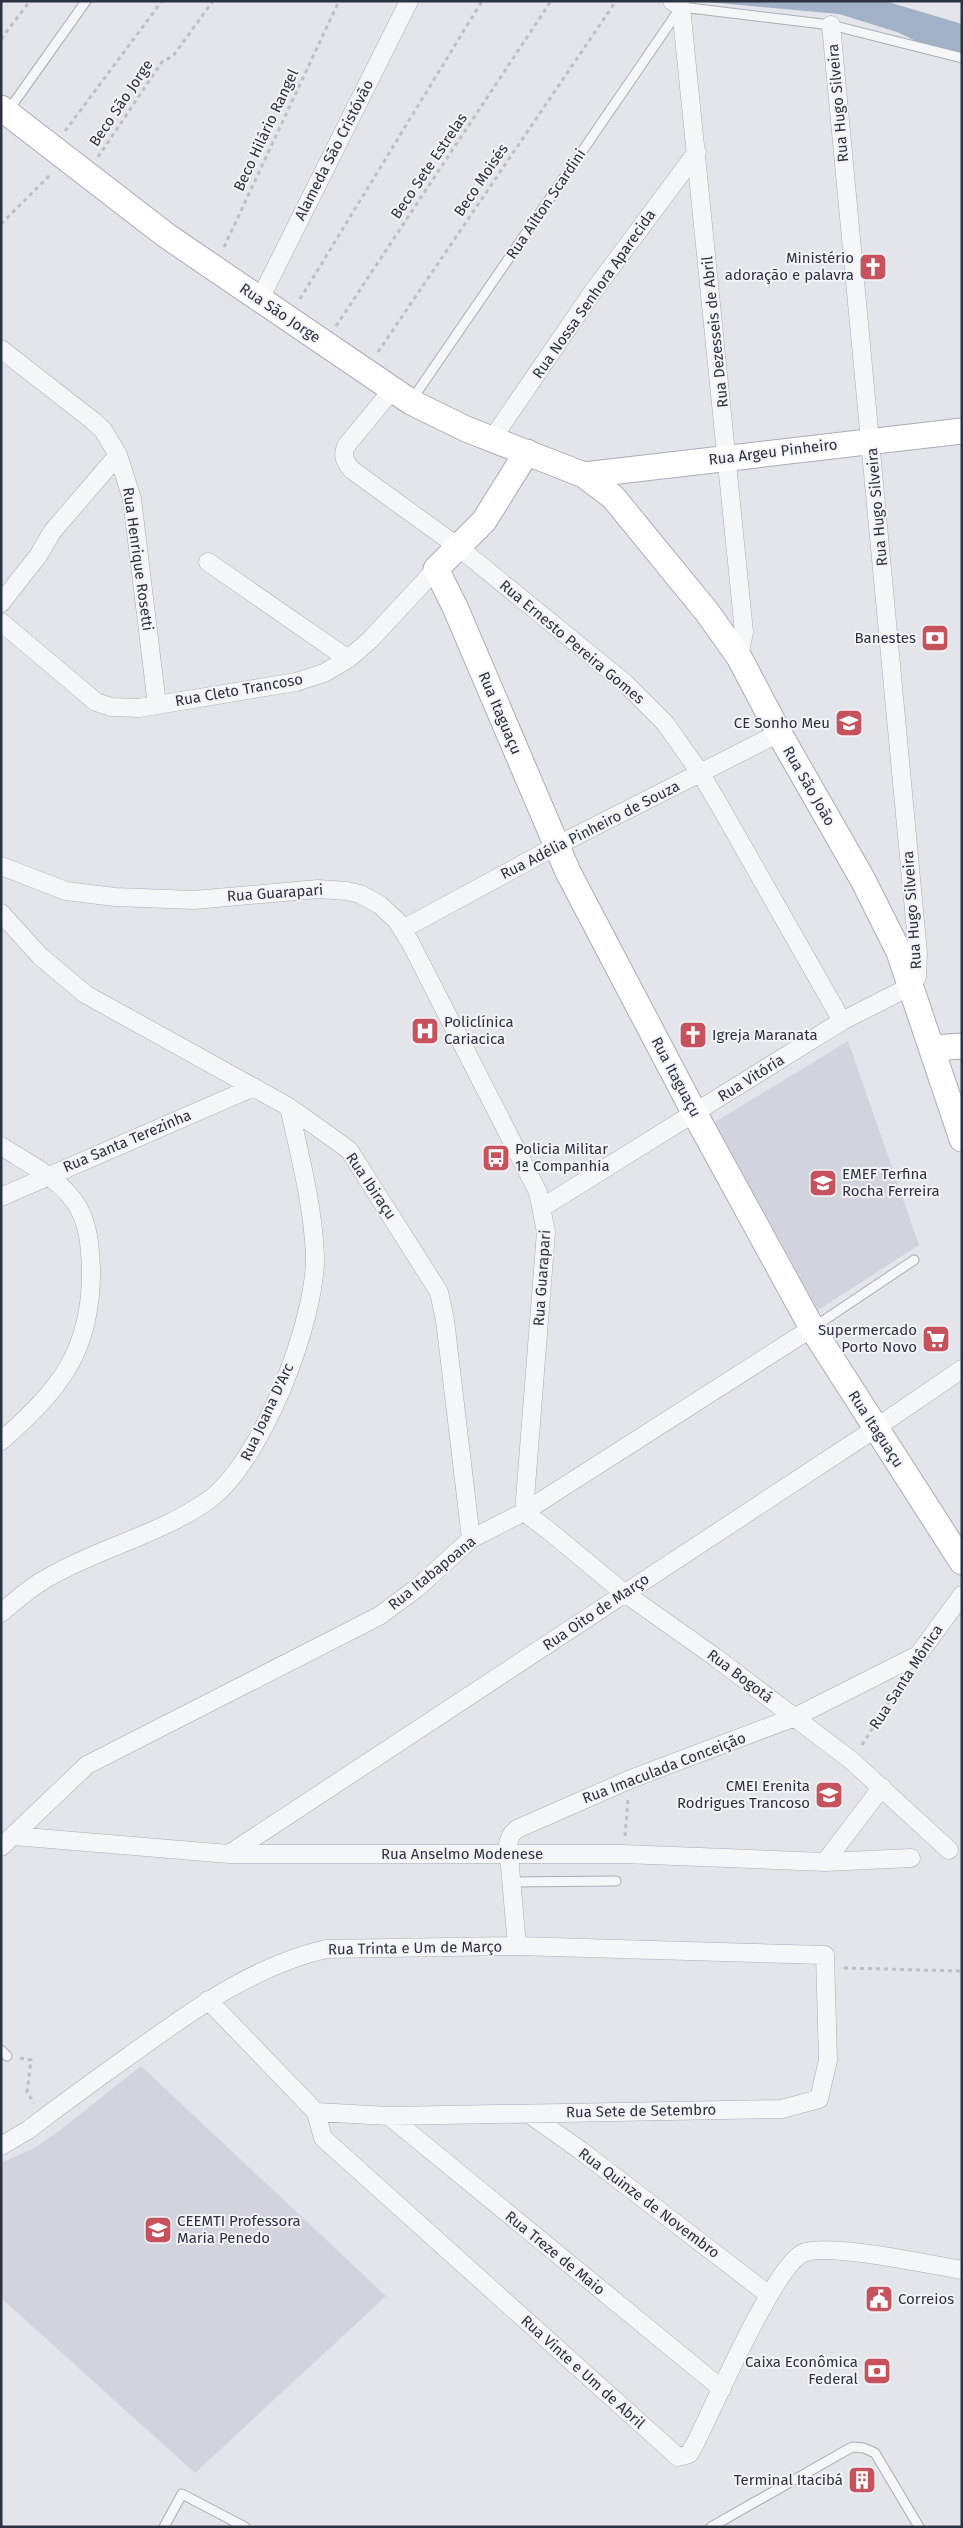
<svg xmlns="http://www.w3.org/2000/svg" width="963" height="2528" viewBox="0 0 963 2528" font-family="'Fira Sans',sans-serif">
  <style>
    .built { fill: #d1d4dc }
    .water { fill: #a1b1c7 }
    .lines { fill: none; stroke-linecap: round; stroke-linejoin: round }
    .lane-casing { stroke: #a8acb4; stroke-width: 11 }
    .street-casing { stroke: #a8acb4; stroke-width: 19 }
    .secondary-casing { stroke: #a8acb4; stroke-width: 27 }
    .path { stroke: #bdbfc5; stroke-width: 3; stroke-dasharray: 4 4; stroke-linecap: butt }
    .lane { stroke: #f5f6f8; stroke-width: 9 }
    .street { stroke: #f5f6f8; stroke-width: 18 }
    .secondary { stroke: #fff; stroke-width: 25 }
    .labels { text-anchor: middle; stroke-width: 4; stroke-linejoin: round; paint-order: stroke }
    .street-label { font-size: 15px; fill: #2c3241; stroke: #f2f4f7 }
    .poi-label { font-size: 15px; fill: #2c3241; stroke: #f2f4f7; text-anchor: end }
  </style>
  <rect width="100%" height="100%" fill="#e3e5ea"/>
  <path class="built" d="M848 1041 919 1245 818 1310 715 1122Z
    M141 2066 386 2296 195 2473 1 2298V2163L34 2148 59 2131Z"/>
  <path class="water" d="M885 1 962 24V63L897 32 839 14 708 2Z"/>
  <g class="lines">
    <defs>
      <path id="lane" d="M8 111 86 1
        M411 401 681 7 831 25 962 58
        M814 1327 914 1260
        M511 1882 616 1881
        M1 2050 7 2056
        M164 2527 182 2494 245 2527
        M711 2527 852 2447 864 2448 875 2453 919 2527"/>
      <path id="street" d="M672 1 681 7 744 632 739 657
        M260 299 409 1
        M1 349 92 420 103 430 118 455 132 499 157 705
        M393 389 346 446C342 456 345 462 352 470L457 546 625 683 665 723 701 774 721 808 842 1021
        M492 439 592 293 697 152
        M208 562 348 659
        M1 603 38 556 52 532 118 455
        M1 622 96 702 111 707 139 708 296 682 324 673 348 659 370 640 436 569
        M1 866 66 891 115 897 194 900 318 889 347 891 360 894 380 905 397 921 410 942 538 1192 546 1232 524 1512 548 1530 623 1592 715 1657 852 1761 949 1850
        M1 913 40 956 85 994 289 1107 349 1150 439 1292 445 1320 471 1539
        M403 929 556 846 779 733
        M1 1146C27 1163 62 1179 78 1207 89 1226 90 1248 91 1269 92 1352 59 1390 1 1441
        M1 1197 254 1087
        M543 1207 842 1021 911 986 917 977 918 953 831 25
        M1 1613C16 1600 32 1586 49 1577 99 1548 158 1535 206 1502 261 1465 316 1321 315 1256 313 1206 300 1156 289 1107
        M14 1836 229 1854H623L825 1862 911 1858
        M1 1847 87 1765 379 1616 417 1588 471 1539 524 1512 812 1328
        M229 1854 864 1436 962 1369
        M825 1862 882 1787
        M517 1946 508 1844 511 1835 517 1829 631 1779 795 1717 918 1655 962 1595
        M208 2000 316 2112 323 2138 678 2457 689 2454 695 2444C712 2410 775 2265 803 2253 827 2242 931 2265 962 2270
        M529 2114 580 2150 769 2295
        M389 2116 722 2389
        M1 2146 28 2130C61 2105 95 2080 129 2056 190 2012 252 1966 326 1949L517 1946 825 1955 828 2060 819 2099 782 2109 389 2116 316 2112"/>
      <path id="secondary" d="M1 108 167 236 411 402 466 429 584 475 613 497 707 612 739 657 779 733 863 880 899 952 962 1139
        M527 452 484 521 436 569 455 607 568 872 695 1114 812 1328 962 1562
        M584 475 962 431
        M933 1048 962 1046"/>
    </defs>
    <use href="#lane" class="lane-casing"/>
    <use href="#street" class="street-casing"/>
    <use href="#secondary" class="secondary-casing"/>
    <path class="path" d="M1 39 30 1
      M65 131 162 1
      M98 157 162 62 173 56 213 1
      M1 224 52 173
      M224 247 339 1
      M300 299 482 1
      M336 326 551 1
      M378 352 616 1
      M862 1745 900 1685
      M625 1836 628 1800
      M844 1968 962 1971
      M20 2058 31 2060 27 2092 34 2103"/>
    <use href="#lane" class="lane"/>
    <use href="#street" class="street"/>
    <use href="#secondary" class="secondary"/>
  </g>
  <defs>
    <symbol id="church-square" viewBox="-11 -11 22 22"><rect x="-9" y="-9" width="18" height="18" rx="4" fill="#c5525d" stroke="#f2f4f7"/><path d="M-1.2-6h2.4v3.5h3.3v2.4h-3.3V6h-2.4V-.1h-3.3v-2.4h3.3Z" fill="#fff"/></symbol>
    <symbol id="bank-square" viewBox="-11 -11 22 22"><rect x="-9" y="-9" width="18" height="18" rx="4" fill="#c5525d" stroke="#f2f4f7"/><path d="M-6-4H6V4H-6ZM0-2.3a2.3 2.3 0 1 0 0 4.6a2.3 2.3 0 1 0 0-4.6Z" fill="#fff"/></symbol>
    <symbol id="school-square" viewBox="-11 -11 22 22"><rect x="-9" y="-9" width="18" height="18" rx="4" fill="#c5525d" stroke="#f2f4f7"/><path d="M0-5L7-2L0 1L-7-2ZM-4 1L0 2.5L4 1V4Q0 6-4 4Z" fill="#fff"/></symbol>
    <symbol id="hospital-square" viewBox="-11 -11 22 22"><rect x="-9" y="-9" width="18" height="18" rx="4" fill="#c5525d" stroke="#f2f4f7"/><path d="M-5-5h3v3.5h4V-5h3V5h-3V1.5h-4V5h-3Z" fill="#fff"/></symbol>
    <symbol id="bus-square" viewBox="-11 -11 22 22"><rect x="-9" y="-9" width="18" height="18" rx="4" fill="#c5525d" stroke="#f2f4f7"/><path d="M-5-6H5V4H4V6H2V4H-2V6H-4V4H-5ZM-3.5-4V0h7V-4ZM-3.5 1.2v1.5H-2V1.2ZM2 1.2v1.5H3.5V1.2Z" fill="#fff"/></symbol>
    <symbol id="supermarket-square" viewBox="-11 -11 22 22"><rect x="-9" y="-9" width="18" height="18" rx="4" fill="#c5525d" stroke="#f2f4f7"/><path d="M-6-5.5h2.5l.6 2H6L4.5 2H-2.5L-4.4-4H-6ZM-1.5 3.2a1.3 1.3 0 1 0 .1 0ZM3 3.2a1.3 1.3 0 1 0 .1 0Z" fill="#fff"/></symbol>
    <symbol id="civic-square" viewBox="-11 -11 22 22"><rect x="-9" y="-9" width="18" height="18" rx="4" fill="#c5525d" stroke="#f2f4f7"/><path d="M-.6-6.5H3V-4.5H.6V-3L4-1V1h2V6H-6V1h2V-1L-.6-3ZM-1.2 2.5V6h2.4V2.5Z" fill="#fff"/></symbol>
    <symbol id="building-square" viewBox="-11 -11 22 22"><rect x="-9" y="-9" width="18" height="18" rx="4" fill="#c5525d" stroke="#f2f4f7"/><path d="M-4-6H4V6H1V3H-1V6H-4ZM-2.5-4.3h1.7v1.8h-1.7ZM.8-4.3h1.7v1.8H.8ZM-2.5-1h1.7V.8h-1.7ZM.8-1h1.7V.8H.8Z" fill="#fff"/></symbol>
  </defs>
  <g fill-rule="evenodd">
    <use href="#church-square" x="857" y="251" width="32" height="32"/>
    <use href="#bank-square" x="919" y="622" width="32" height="32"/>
    <use href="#school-square" x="833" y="707" width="32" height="32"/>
    <use href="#hospital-square" x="409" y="1015" width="32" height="32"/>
    <use href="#church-square" x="677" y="1019" width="32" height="32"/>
    <use href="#bus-square" x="480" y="1142" width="32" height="32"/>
    <use href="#school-square" x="807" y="1167" width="32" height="32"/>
    <use href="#supermarket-square" x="920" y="1323" width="32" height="32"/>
    <use href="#school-square" x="813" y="1779" width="32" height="32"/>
    <use href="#school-square" x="142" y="2214" width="32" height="32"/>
    <use href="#civic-square" x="863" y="2283" width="32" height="32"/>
    <use href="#bank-square" x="861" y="2355" width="32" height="32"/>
    <use href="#building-square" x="846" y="2464" width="32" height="32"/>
  </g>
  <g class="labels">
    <g class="street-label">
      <text transform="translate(121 103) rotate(-56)" y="5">Beco São Jorge</text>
      <text transform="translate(838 103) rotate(-95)" y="5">Rua Hugo Silveira</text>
      <text transform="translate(266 130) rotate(-65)" y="5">Beco Hilário Rangel</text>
      <text transform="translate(334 150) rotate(-63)" y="5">Alameda São Cristóvão</text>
      <text transform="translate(429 166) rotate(-56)" y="5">Beco Sete Estrelas</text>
      <text transform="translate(481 180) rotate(-56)" y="5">Beco Moisés</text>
      <text transform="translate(546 204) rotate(-56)" y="5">Rua Aílton Scardini</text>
      <text transform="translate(594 294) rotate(-55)" y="5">Rua Nossa Senhora Aparecida</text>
      <text transform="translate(280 313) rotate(34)" y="5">Rua São Jorge</text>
      <text transform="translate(715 332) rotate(-96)" y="5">Rua Dezesseis de Abril</text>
      <text transform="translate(773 452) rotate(-7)" y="5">Rua Argeu Pinheiro</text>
      <text transform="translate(877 507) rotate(-95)" y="5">Rua Hugo Silveira</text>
      <text transform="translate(138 559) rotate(82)" y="5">Rua Henrique Rosetti</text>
      <text transform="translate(572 642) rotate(40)" y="5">Rua Ernesto Pereira Gomes</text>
      <text transform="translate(239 690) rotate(-10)" y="5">Rua Cleto Trancoso</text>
      <text transform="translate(500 713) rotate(67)" y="5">Rua Itaguaçu</text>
      <text transform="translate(809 786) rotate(60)" y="5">Rua São João</text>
      <text transform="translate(590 830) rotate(-27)" y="5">Rua Adélia Pinheiro de Souza</text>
      <text transform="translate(275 893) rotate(-4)" y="5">Rua Guarapari</text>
      <text transform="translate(912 910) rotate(-94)" y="5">Rua Hugo Silveira</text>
      <text transform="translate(676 1077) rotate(62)" y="5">Rua Itaguaçu</text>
      <text transform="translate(751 1078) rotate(-32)" y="5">Rua Vitória</text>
      <text transform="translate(127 1141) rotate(-23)" y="5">Rua Santa Terezinha</text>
      <text transform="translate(371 1186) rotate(56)" y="5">Rua Ibiraçu</text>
      <text transform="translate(542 1278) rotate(-86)" y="5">Rua Guarapari</text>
      <text transform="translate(267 1412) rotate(-65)" y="5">Rua Joana D'Arc</text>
      <text transform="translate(876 1429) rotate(57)" y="5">Rua Itaguaçu</text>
      <text transform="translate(432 1573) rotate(-39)" y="5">Rua Itabapoana</text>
      <text transform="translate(596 1612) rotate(-34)" y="5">Rua Oito de Março</text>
      <text transform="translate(740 1676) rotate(37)" y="5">Rua Bogotá</text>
      <text transform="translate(906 1677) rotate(-57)" y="5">Rua Santa Mônica</text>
      <text transform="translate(664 1768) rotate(-21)" y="5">Rua Imaculada Conceição</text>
      <text x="462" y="1859">Rua Anselmo Modenese</text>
      <text transform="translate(415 1948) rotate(-1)" y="5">Rua Trinta e Um de Março</text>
      <text transform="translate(641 2111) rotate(-1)" y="5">Rua Sete de Setembro</text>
      <text transform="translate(649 2203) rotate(37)" y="5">Rua Quinze de Novembro</text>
      <text transform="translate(555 2253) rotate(39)" y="5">Rua Treze de Maio</text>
      <text transform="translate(583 2372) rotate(42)" y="5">Rua Vinte e Um de Abril</text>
    </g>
    <g class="poi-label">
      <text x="854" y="263">Ministério<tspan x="854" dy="17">adoração e palavra</tspan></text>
      <text x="916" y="643">Banestes</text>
      <text x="830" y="728">CE Sonho Meu</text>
      <text x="444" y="1027" text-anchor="start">Policlínica<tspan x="444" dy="17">Cariacica</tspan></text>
      <text x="712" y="1040" text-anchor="start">Igreja Maranata</text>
      <text x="515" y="1154" text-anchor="start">Policia Militar<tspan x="515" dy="17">1ª Companhia</tspan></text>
      <text x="842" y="1179" text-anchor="start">EMEF Terfina<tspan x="842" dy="17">Rocha Ferreira</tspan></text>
      <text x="917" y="1335">Supermercado<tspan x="917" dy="17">Porto Novo</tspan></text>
      <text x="810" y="1791">CMEI Erenita<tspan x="810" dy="17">Rodrigues Trancoso</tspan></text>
      <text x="177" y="2226" text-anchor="start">CEEMTI Professora<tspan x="177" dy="17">Maria Penedo</tspan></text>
      <text x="898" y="2304" text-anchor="start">Correios</text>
      <text x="858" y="2367">Caixa Econômica<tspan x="858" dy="17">Federal</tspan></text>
      <text x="843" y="2485">Terminal Itacibá</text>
    </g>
  </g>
  <rect width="963" height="2528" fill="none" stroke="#2c3241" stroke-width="5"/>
</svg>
